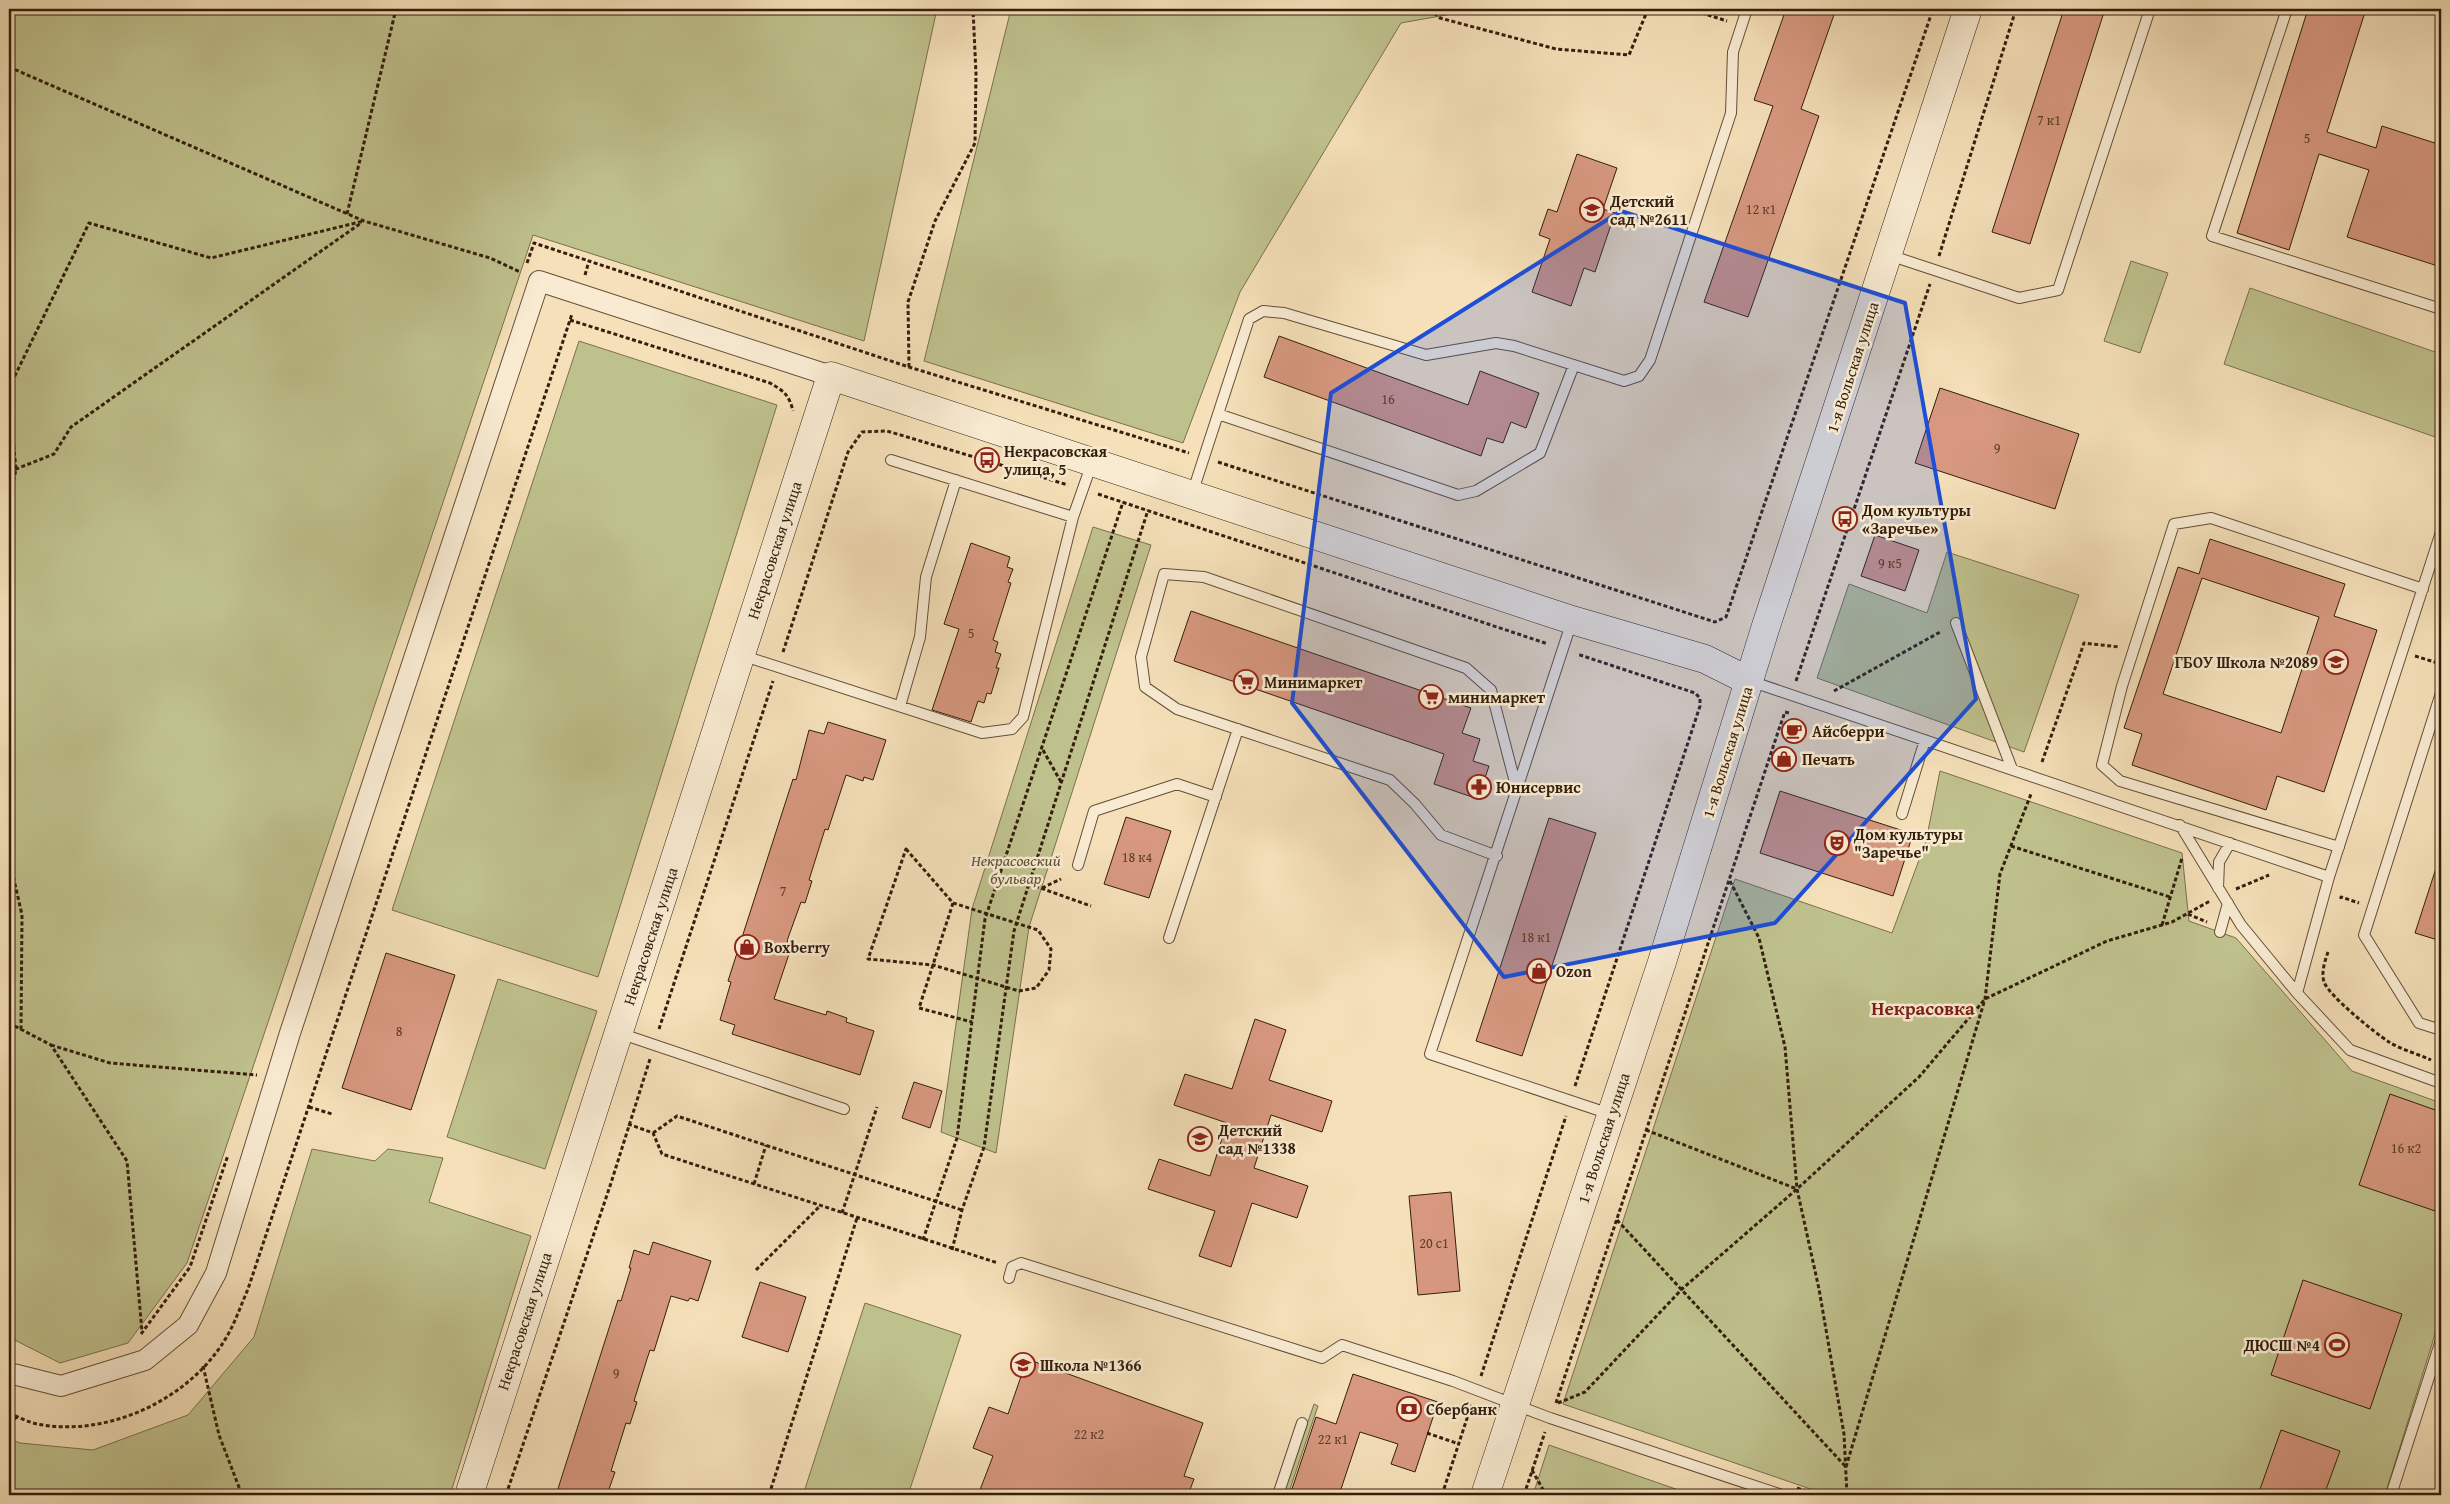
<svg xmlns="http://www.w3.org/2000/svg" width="2450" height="1504" viewBox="0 0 2450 1504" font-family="'Gentium Book Plus',serif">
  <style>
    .green { fill: #bfc18d; stroke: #7a704c }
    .building { fill: #d7987f; stroke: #341e0c; fill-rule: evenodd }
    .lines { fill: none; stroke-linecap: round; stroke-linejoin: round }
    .lane-casing { stroke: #644e37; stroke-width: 12 }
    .street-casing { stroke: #644e37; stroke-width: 22 }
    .secondary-casing { stroke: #341e0c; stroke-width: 29 }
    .path { stroke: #341e0c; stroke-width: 3; stroke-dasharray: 4 2.5; stroke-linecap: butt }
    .lane { stroke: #f8ebd2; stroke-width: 10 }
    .street { stroke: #f8ebd2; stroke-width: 20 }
    .secondary { stroke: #f8ebd2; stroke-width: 28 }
    .marked { fill: #1d4ed8; fill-opacity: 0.2; stroke: #1d4ed8; stroke-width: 4; stroke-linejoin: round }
    .labels { text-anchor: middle; stroke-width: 5; stroke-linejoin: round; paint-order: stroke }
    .number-label { font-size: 14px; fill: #5d3c29 }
    .poi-label { font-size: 16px; font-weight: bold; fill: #341e0c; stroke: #f8ebd2; text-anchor: start }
    .street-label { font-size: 16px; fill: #341e0c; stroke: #f8ebd2 }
    .park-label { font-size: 16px; font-style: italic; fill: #5e4f33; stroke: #f8ebd2 }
    .quarter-label { font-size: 19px; font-weight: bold; fill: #7a1f14; stroke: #f8ebd2 }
  </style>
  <rect width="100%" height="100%" fill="#f5e0b9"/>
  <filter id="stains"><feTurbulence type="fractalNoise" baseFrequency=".004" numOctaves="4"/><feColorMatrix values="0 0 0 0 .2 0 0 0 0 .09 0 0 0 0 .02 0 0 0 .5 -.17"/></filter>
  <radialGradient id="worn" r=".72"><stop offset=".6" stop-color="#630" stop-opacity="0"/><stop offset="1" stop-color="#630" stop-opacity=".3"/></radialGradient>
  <path class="green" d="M9 9H937L864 341 533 235 187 1263 128 1343 60 1363 9 1337Z
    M1011 9H1480L1401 23 1240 292 1183 443 924 361Z
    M2131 261 2168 273 2140 353 2104 341Z
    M2250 288 2441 354V439L2224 364Z
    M579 341 777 405 598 977 392 910Z
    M1093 527 1151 545 1029 927 996 1153 941 1132 972 909Z
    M1947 552 2079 595 2024 752 1817 678 1849 584 1927 613Z
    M1940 771 2182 853 2189 921 2236 938 2352 1071 2441 1103V1315L2385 1495H1828L1563 1404 1735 879 1892 933 1926 841Z
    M498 979 597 1011 545 1169 447 1137Z
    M312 1149 375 1161 388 1149 443 1158 429 1202 531 1236 450 1495H9V1439L20 1443 93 1450 188 1415 254 1337Z
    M865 1303 961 1335 908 1495H803Z
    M1314 1404 1318 1406 1288 1495H1283Z
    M1549 1445 1693 1495H1533Z"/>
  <path class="building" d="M1786 9H1836L1801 109 1819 116 1748 317 1704 302 1773 106 1754 100Z
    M2064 9H2105L2030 244 1992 232Z
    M2308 9H2366L2327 132 2376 148 2382 126 2441 145V267L2347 237 2369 170 2319 154 2289 250 2237 233Z
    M1577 154 1617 168 1603 209 1615 213 1595 272 1584 268 1571 306 1532 292 1550 239 1539 235 1548 209 1557 212Z
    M1279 336 1468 405 1480 371 1539 393 1526 428 1511 422 1503 443 1487 438 1481 456 1264 377Z
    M1940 388 2079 434 2055 509 1915 463Z
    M1875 535 1919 550 1905 591 1861 576Z
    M2210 539 2345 584 2334 616 2377 630 2324 792 2277 776 2266 810 2132 765 2142 734 2124 728 2178 567 2199 574ZM2202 578 2319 617 2281 733 2163 694Z
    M971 543 1010 557 1007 567 1013 569 1008 582 1011 583 993 640 998 642 995 652 1001 654 996 668H999L991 694 987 693 984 703 978 701 971 722 932 710 959 629 944 624Z
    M1191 611 1471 708 1462 733 1480 739 1473 761 1489 766 1478 799 1434 784 1444 754 1174 661Z
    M828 722 886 740 873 780 864 777 863 781 846 775 828 830 825 829 809 880 812 881 805 903 801 902 788 938 786 949 790 951 774 999 826 1015 827 1011 847 1018 846 1022 874 1031 860 1075 732 1034 735 1025 720 1020 731 982 728 981 793 779 796 780 809 730 824 734Z
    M1780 791 1913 834 1893 896 1760 853Z
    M1126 817 1171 831 1149 898 1104 884Z
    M1549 818 1596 833 1522 1056 1476 1041Z
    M2438 862H2441V941L2415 933Z
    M386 953 455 975 411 1110 342 1088Z
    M1255 1019 1286 1030 1269 1080 1332 1101 1322 1132 1271 1115 1254 1168 1308 1186 1297 1218 1252 1203 1231 1267 1199 1256 1215 1211 1148 1189 1159 1159 1210 1176 1227 1123 1174 1105 1185 1074 1232 1089Z
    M914 1082 942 1091 930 1128 902 1118Z
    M2390 1094 2441 1112V1213L2359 1185Z
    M1451 1192 1460 1291 1418 1295 1409 1196Z
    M653 1242 711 1261 698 1301 690 1298 688 1301 671 1296 654 1351 650 1350 647 1359 634 1401 637 1402 630 1424 626 1423 611 1471 615 1472 607 1495H556L618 1300 621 1301 631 1268H629L634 1250 649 1255Z
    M2303 1280 2402 1314 2370 1409 2271 1375Z
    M760 1282 806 1297 788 1352 742 1337Z
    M1027 1359 1203 1423 1184 1476 1194 1479 1188 1495H978L993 1456 973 1448 989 1407 1008 1414Z
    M1353 1374 1438 1402 1415 1472 1391 1464 1398 1444 1360 1432 1339 1495H1290L1316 1417 1336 1424Z
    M2281 1430 2340 1451 2324 1495H2258Z"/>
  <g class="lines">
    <defs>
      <path id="lane" d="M2287 9 2212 236 2441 309
        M1889 255 2019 298 2058 290 2150 9
        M1218 414 1458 495 1476 491 1540 453 1574 365
        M891 460 1073 517
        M1192 494 1249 319 1263 311 1284 313 1426 355 1496 343 1514 346 1624 381 1639 376 1650 360 1731 113 1733 52 1747 9
        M1572 621 1430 1054 1610 1114
        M1956 623 2012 769
        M741 655 982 733 1012 729 1023 717 1073 517 1092 463
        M1750 681 2329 877
        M2441 693 2364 935 2419 1023 2441 1030
        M900 706 920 637 926 577 956 480
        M1902 814 1925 740
        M2180 825 2241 925 2297 993 2350 1050 2441 1083
        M2339 847 2120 781 2102 765 2122 686 2174 524 2211 518 2423 589
        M1497 856 1441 835 1415 804 1390 780 1177 709 1145 687 1141 657 1164 574 1204 577 1466 668 1491 690 1517 790
        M1078 865 1094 811 1177 784 1216 797
        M2218 888 2219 862 2230 843
        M2220 932 2228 903
        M1169 938 1238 729
        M2297 993 2329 877 2441 532
        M619 1033 844 1109
        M1009 1278 1012 1267 1021 1263 1322 1358 1342 1345 1453 1381 1550 1418 1782 1495
        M1278 1495 1302 1423
        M2391 1495 2441 1340"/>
      <path id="street" d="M9 1373 61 1386 145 1360 188 1325 216 1273 290 1033 539 281 831 376"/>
      <path id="secondary" d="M469 1495 831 376 1572 620 1705 659 1749 681
        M1485 1495 1662 962 1765 629 1968 9"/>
    </defs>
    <use href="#lane" class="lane-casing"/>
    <use href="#street" class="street-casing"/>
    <use href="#secondary" class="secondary-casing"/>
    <path class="path" d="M1429 9 1440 18 1556 49 1629 55 1648 9
      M1689 9 1727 21
      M9 67 364 221 490 258 520 272
      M347 214 396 9
      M1939 256 2016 9
      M527 263 534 243 589 261
      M585 275 589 261 909 367 1189 453
      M570 320 770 383C784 391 789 395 793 411
      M909 367 908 302 935 221 975 143 976 74 973 9
      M9 388 89 223 211 258 364 221
      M9 400 16 469 9 502
      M1218 462 1715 622 1726 617 1933 9
      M9 467 16 469 54 454 71 427 361 223
      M1098 494 1548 644
      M783 652 848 452 862 432 887 431 1068 485
      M2415 656 2441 664
      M1796 681 1930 284
      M1834 691 1942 631
      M1043 750 1061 782
      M2042 762 2084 643 2119 647
      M2011 846 2170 897
      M906 849 953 903 1038 930 1051 949 1049 970 1036 988 1019 991 933 965 868 959Z
      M9 858 22 915 21 1030
      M1730 881 1759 938 1785 1047 1797 1189 1819 1289 1844 1434 1847 1495
      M1029 884 1091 906
      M1042 888 1061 879
      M2236 889 2269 875
      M2341 899V897L2359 903
      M953 903 919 1008 972 1022
      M2188 914 2207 922
      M2162 925 2182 858
      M2328 952C2325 961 2321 972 2324 982 2329 996 2375 1033 2389 1042 2402 1050 2418 1054 2431 1060
      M9 1023 51 1045 127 1161 142 1332
      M659 1029 773 681
      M51 1045 110 1063 257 1075
      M1575 1086 1700 706V698L1695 693 1577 654
      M309 1107 332 1114
      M628 1124 653 1133 662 1154 998 1263
      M1646 1130 1797 1189
      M653 1133 677 1116 962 1210
      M754 1184 766 1145
      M842 1213 877 1107
      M1617 1220 1846 1467
      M923 1240 957 1138 985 919 1123 502
      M952 1250 962 1210 984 1147 1014 931 1148 510
      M756 1270 820 1206
      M141 1334 190 1267 228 1155
      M203 1366 219 1435 242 1495
      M1481 1376 1566 1116
      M1556 1403 1778 732 1785 712 1789 713
      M1558 1403 1585 1392 1682 1289 1797 1189 1919 1077 1985 999 2107 941 2172 922 2210 901
      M9 1413C18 1417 28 1422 37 1424 108 1438 190 1399 226 1338 235 1323 241 1305 248 1289L572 314
      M9 1423 17 1417
      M1427 1433 1459 1444
      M1846 1467 1985 999 2000 874 2031 794
      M1532 1470 1546 1495
      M1797 1488 1817 1495
      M506 1495 611 1183 650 1059
      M769 1495 857 1218
      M1442 1495 1472 1403
      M1524 1495 1545 1432"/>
    <use href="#lane" class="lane"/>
    <use href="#street" class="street"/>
    <use href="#secondary" class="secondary"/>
  </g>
  <path class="marked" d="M1621 211 1905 303 1976 699 1775 923 1504 977 1292 703 1331 393Z"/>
  <defs>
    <symbol id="school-ring" viewBox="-11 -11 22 22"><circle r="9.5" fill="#f8ebd2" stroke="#8f2418" stroke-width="1.5"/><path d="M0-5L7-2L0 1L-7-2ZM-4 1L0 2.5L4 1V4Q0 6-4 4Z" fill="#8f2418"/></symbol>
    <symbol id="bus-ring" viewBox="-11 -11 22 22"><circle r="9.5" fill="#f8ebd2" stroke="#8f2418" stroke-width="1.5"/><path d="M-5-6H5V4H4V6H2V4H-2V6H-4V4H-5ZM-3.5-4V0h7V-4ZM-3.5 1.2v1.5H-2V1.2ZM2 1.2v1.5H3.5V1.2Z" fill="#8f2418"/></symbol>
    <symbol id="supermarket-ring" viewBox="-11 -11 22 22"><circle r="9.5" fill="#f8ebd2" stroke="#8f2418" stroke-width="1.5"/><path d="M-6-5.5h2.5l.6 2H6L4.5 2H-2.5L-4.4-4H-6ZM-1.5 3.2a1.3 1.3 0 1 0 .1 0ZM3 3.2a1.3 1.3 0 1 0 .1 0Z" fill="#8f2418"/></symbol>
    <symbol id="cafe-ring" viewBox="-11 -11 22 22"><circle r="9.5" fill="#f8ebd2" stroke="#8f2418" stroke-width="1.5"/><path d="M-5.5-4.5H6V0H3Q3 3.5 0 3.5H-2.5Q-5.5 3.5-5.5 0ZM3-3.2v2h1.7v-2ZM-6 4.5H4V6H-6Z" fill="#8f2418"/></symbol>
    <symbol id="shop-ring" viewBox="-11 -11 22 22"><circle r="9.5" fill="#f8ebd2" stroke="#8f2418" stroke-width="1.5"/><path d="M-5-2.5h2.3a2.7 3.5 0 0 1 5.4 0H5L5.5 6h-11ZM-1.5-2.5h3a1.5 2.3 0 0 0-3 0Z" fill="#8f2418"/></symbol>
    <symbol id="pharmacy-ring" viewBox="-11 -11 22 22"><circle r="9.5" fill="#f8ebd2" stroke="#8f2418" stroke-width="1.5"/><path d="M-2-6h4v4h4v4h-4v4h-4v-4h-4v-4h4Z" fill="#8f2418"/></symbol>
    <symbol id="theatre-ring" viewBox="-11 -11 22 22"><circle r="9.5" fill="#f8ebd2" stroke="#8f2418" stroke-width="1.5"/><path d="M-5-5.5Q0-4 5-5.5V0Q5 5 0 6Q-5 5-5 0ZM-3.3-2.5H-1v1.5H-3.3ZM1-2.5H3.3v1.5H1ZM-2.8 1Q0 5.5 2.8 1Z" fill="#8f2418"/></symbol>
    <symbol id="stadium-ring" viewBox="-11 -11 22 22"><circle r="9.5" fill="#f8ebd2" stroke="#8f2418" stroke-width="1.5"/><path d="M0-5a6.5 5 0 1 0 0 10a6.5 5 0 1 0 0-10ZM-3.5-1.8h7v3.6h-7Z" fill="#8f2418"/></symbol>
    <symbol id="bank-ring" viewBox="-11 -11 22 22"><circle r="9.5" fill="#f8ebd2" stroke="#8f2418" stroke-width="1.5"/><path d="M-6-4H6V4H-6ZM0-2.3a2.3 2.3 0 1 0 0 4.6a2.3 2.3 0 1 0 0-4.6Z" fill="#8f2418"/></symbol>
  </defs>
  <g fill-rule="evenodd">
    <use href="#school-ring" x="1578" y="196" width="28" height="28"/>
    <use href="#bus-ring" x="973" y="446" width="28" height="28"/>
    <use href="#bus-ring" x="1831" y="505" width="28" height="28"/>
    <use href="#school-ring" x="2322" y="648" width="28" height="28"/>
    <use href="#supermarket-ring" x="1232" y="668" width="28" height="28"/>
    <use href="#supermarket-ring" x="1417" y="683" width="28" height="28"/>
    <use href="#cafe-ring" x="1780" y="717" width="28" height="28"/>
    <use href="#shop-ring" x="1770" y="745" width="28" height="28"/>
    <use href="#pharmacy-ring" x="1465" y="773" width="28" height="28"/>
    <use href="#theatre-ring" x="1823" y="829" width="28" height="28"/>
    <use href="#shop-ring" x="733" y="933" width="28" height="28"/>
    <use href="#shop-ring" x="1525" y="957" width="28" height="28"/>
    <use href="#school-ring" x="1186" y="1125" width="28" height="28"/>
    <use href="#stadium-ring" x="2323" y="1331" width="28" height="28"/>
    <use href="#school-ring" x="1009" y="1351" width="28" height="28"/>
    <use href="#bank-ring" x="1395" y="1395" width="28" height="28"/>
  </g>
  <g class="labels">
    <g class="number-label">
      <text x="2049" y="125">7 к1</text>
      <text x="2307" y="143">5</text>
      <text x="1761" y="214">12 к1</text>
      <text x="1388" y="404">16</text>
      <text x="1997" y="453">9</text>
      <text x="1890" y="568">9 к5</text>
      <text x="971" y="638">5</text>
      <text x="1137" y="862">18 к4</text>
      <text x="783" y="896">7</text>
      <text x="1536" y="942">18 к1</text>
      <text x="399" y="1036">8</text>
      <text x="2406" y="1153">16 к2</text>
      <text x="1434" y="1248">20 с1</text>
      <text x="616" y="1378">9</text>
      <text x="1089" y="1439">22 к2</text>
      <text x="1333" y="1444">22 к1</text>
    </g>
    <g class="poi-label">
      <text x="1610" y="207">Детский<tspan x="1610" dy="18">сад №2611</tspan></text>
      <text x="1004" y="457">Некрасовская<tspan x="1004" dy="18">улица, 5</tspan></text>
      <text x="1862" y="516">Дом культуры<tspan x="1862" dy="18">«Заречье»</tspan></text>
      <text x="2318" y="668" text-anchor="end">ГБОУ Школа №2089</text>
      <text x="1264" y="688">Минимаркет</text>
      <text x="1448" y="703">минимаркет</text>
      <text x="1812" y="737">Айсберри</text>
      <text x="1802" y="765">Печать</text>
      <text x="1496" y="793">Юнисервис</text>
      <text x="1854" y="840">Дом культуры<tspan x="1854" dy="18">"Заречье"</tspan></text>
      <text x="764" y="953">Boxberry</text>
      <text x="1556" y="977">Ozon</text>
      <text x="1218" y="1136">Детский<tspan x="1218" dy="18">сад №1338</tspan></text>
      <text x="2320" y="1351" text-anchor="end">ДЮСШ №4</text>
      <text x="1040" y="1371">Школа №1366</text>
      <text x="1426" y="1415">Сбербанк</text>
    </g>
    <g class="street-label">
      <text transform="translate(1852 367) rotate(-72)" y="6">1-я Вольская улица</text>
      <text transform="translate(774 550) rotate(-72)" y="6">Некрасовская улица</text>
      <text transform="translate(1727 752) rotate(-73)" y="6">1-я Вольская улица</text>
      <text transform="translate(650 936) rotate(-72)" y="6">Некрасовская улица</text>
      <text transform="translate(1603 1138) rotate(-72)" y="6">1-я Вольская улица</text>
      <text transform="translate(524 1321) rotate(-72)" y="6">Некрасовская улица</text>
    </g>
    <g class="park-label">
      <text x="1016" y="866">Некрасовский<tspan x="1016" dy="18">бульвар</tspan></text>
    </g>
    <g class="quarter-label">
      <text x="1923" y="1015">Некрасовка</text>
    </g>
  </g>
  <rect width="2450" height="1504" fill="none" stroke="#f5e0b9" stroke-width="30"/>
  <rect x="10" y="10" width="2430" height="1484" fill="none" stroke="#341e0c" stroke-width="2.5"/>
  <rect x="15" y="15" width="2420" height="1474" fill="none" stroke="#341e0c"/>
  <rect width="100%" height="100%" filter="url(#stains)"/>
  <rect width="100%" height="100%" fill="url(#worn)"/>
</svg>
